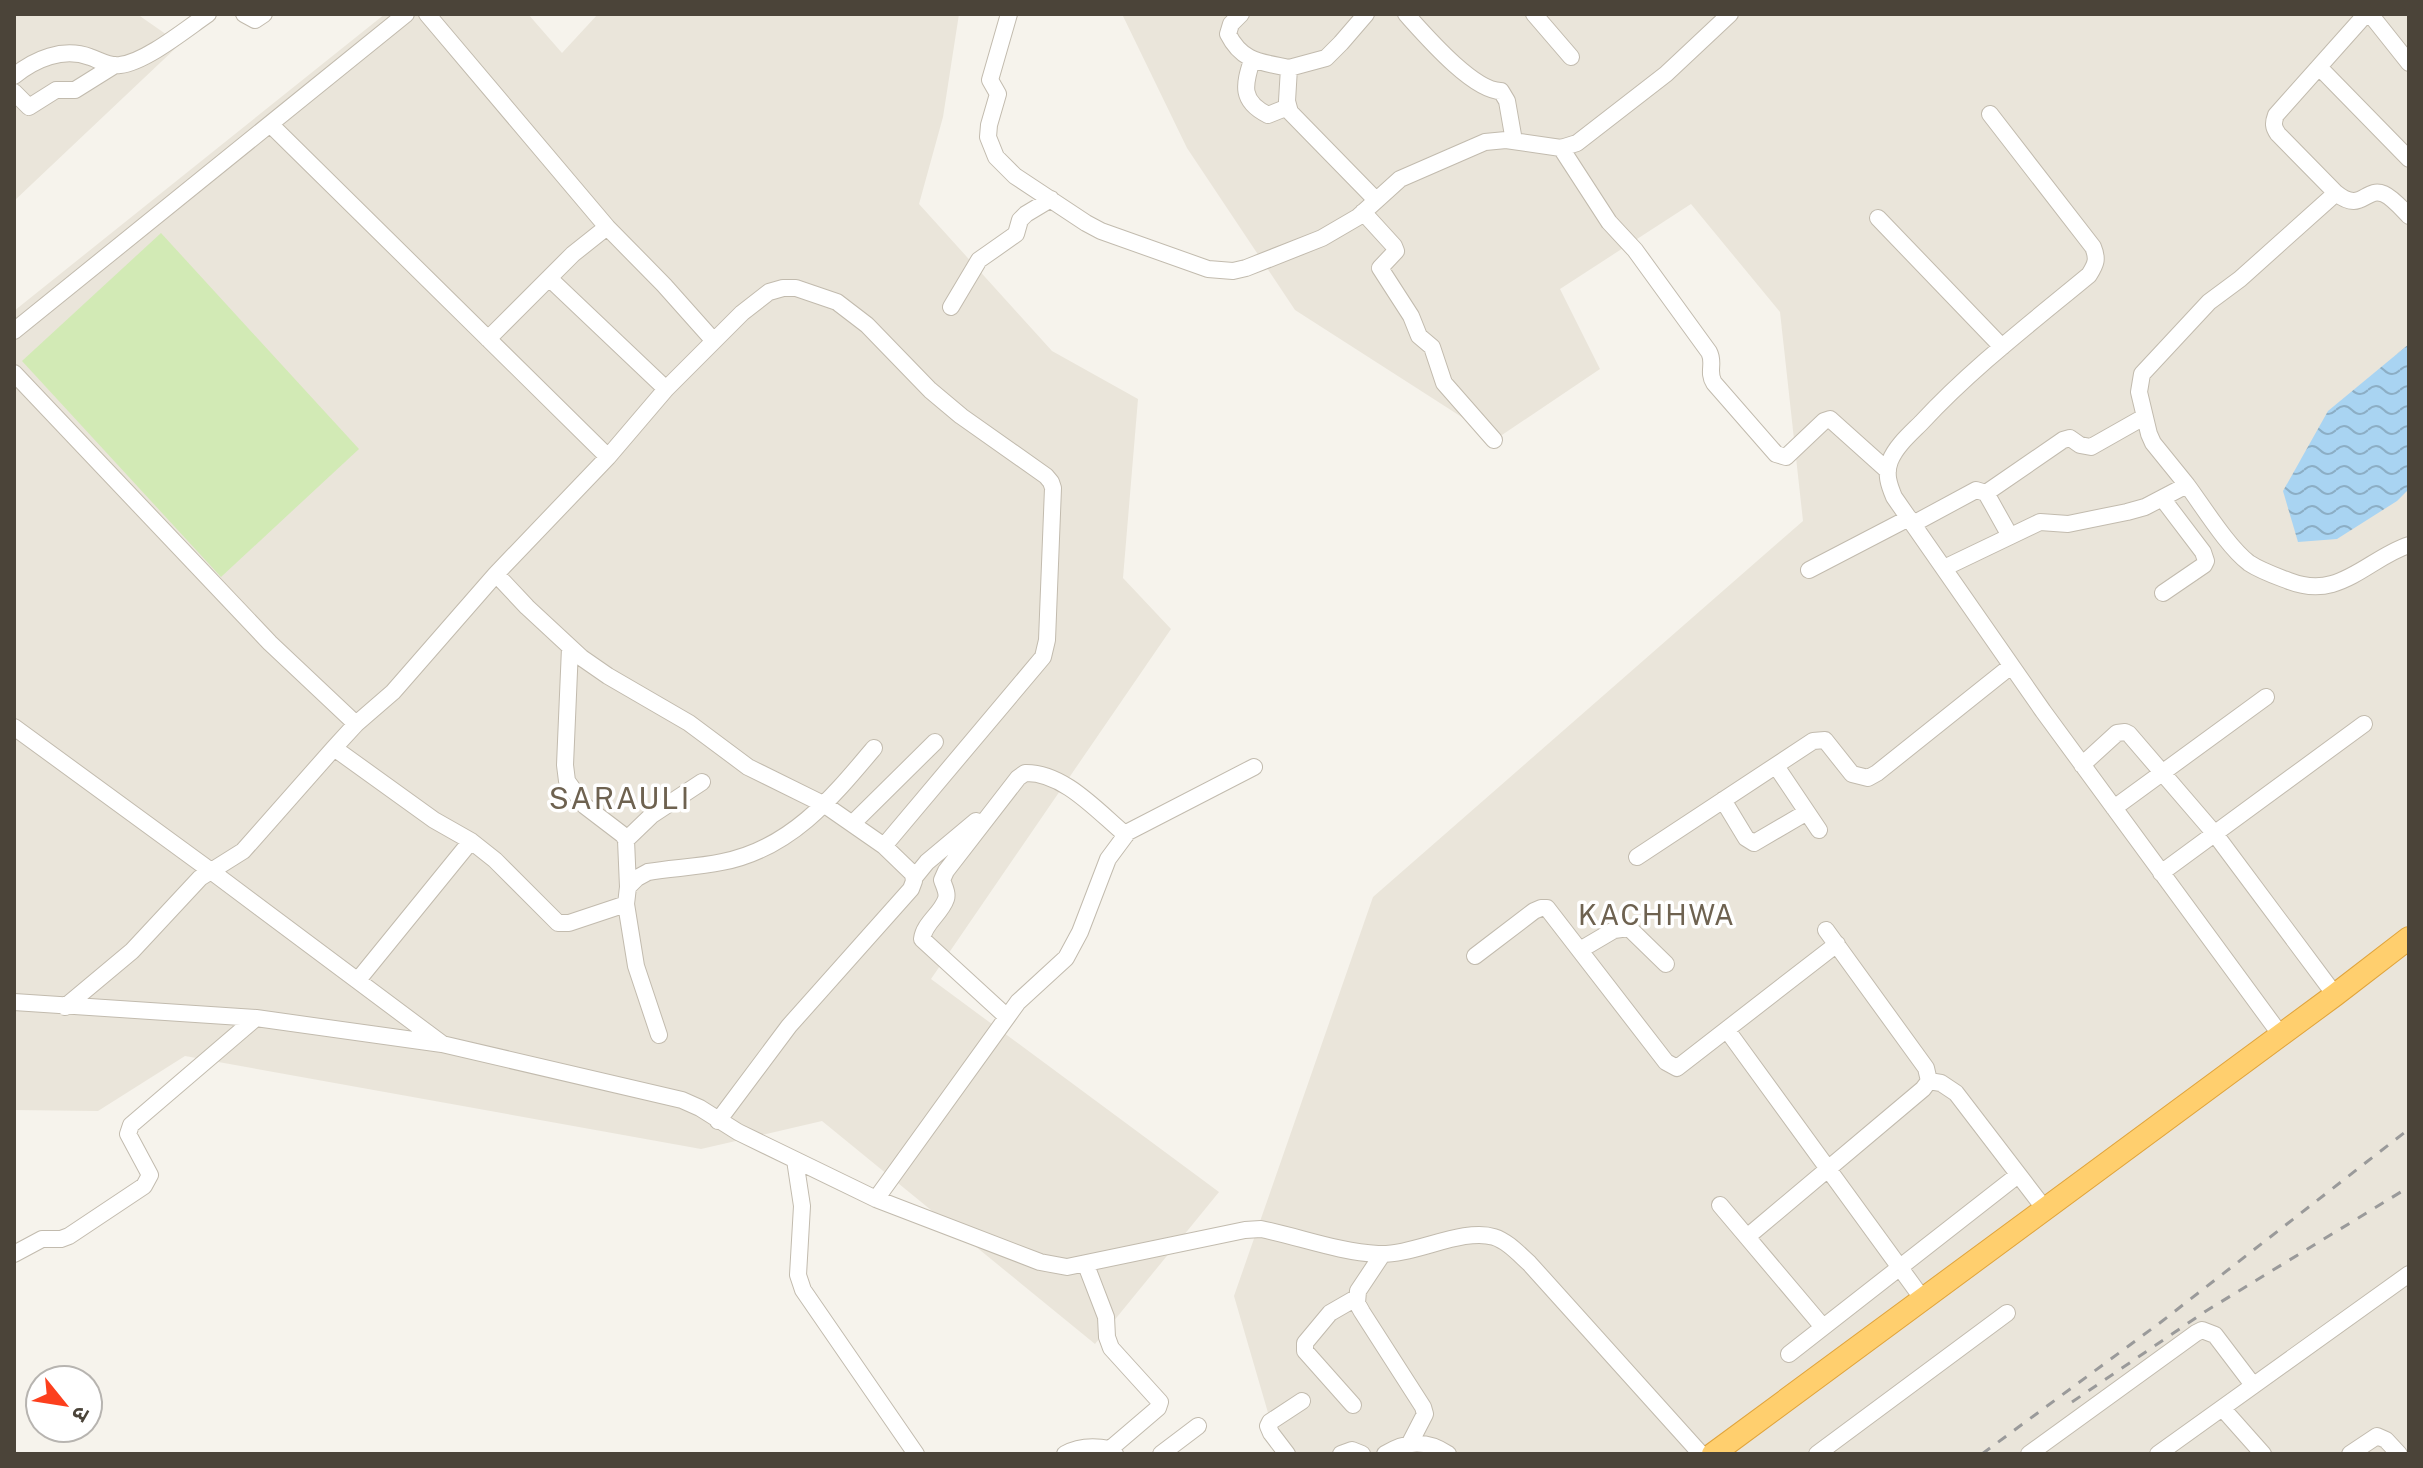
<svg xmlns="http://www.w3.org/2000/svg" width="2423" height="1468" viewBox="0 0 2423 1468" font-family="'Public Sans','Noto Sans Devanagari',sans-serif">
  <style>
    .residential { fill: #eae5da }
    .green { fill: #d2eab5 }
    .water { fill: url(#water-waves) }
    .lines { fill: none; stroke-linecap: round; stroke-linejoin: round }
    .minor-casing { stroke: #c2bbae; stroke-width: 18 }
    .highway-casing { stroke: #e0a43c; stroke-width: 24 }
    .minor { stroke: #fff; stroke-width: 16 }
    .highway { stroke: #ffcf6e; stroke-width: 22 }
    .rail { stroke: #9a9a9a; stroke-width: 3; stroke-dasharray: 10 10; stroke-linecap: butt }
    .labels { text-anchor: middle; stroke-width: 7; stroke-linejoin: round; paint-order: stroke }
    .neighbourhood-label { font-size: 28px; letter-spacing: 2px; fill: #6e6250; stroke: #fff }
    .quarter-label { font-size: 30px; letter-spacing: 2px; fill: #6e6250; stroke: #fff }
  </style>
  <defs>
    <pattern id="water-waves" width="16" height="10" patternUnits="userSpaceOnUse" patternTransform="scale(2)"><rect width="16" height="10" fill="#a9d4f2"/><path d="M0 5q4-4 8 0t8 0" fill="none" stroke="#8caec5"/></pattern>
  </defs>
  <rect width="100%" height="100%" fill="#f6f3ec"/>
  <path class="residential" d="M14 14H137L180 44 14 201Z
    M385 14H528L562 53 598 14H959L943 117 919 204 1052 351 1138 399 1123 578 1171 629 931 979 1219 1192 1095 1344 822 1121 701 1149 185 1056 98 1111 14 1110V311Z
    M1122 14H2409V1454H1280L1234 1296 1373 897 1803 521 1780 312 1691 204 1560 289 1600 369 1496 439 1295 310 1187 148Z"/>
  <path class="green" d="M161 233 359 449 221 577 22 361Z"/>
  <path class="water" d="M2409 344V489L2397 501 2337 539 2298 542 2283 491 2328 411Z"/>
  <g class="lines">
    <defs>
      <path id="minor" d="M244 14 255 20 264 14
        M427 14 607 227 664 285 713 340
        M1009 14 990 80 998 94 989 125 988 137 996 157 1015 176 1086 223 1101 231 1208 269 1233 271 1246 268 1322 238 1358 217 1400 179 1485 142 1506 140 1561 148 1577 143 1666 74 1730 14
        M1241 14 1231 24 1228 34C1242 62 1261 62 1289 68
        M1366 14 1341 43 1326 58 1289 68 1287 101 1290 112 1376 200
        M1406 14C1425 35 1473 91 1501 91L1507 101 1514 141
        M1534 14 1571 57
        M2370 14 2409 63
        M1252 60C1244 85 1240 101 1268 115L1288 107
        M2319 67 2409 159
        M14 76C35 59 63 47 90 57 99 60 110 67 120 65 146 62 186 29 208 14
        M14 92 29 107 56 90H75L115 65
        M1990 114 2093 247C2098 259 2096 264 2089 275 2031 323 1972 368 1921 423 1910 434 1896 446 1890 461 1885 474 1889 485 1894 497L2043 711 2280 1034
        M271 125 608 457
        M1561 148 1609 222 1635 250 1709 352C1715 363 1707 372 1714 383L1776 454 1786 457 1824 421 1830 419 1888 471
        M2336 193 2278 134C2273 127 2273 123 2276 115L2366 14
        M1363 212 1394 246 1396 251 1380 268 1411 316 1419 336 1432 347 1444 383 1494 440
        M1878 218 2002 347
        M549 278 666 389
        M951 307 979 260 1016 234 1020 220 1026 214 1051 199
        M14 331 406 14
        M488 339 573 254 607 227
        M14 373 270 643 356 724
        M2187 485 2153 443 2149 434 2139 392 2142 374 2209 302 2240 279 2336 193C2362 214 2365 186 2384 194 2393 198 2402 209 2409 216
        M1986 493 2063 440 2070 438 2080 445 2091 447 2144 417
        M2162 498 2203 552 2206 561 2204 565 2163 593
        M1913 524 1976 490 1986 493 2010 536
        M1944 568 2040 522 2068 524 2127 512 2145 507 2187 485C2204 508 2228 547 2249 563 2261 571 2276 576 2289 581 2302 586 2318 588 2332 584 2360 576 2381 554 2409 545
        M1809 570 1909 518
        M496 574 527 607 582 658 608 676 689 723 748 767 825 805 884 846 913 874 914 881 911 889 789 1026 718 1121
        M570 648 565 765 567 781 585 806 623 835 626 840 628 887
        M14 727 211 871 441 1043
        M334 748 434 820 471 841 495 860 558 923H569L626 904
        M2082 765 2117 733 2125 732 2129 734 2215 834 2335 995
        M1776 766 1819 830
        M1723 800 1746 838 1754 843 1807 812
        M2114 808 2266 697
        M853 823 935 742
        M626 840 652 815 702 782
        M1637 857 1813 741 1825 740 1852 774 1868 778 1877 773 2011 666
        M2161 873 2364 724
        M914 878 927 862 976 821
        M1580 950 1614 930 1629 928 1666 964
        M1475 956 1534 911 1541 908H1547L1666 1062 1677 1068 1837 944
        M358 980 471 841
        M14 1002 256 1018 442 1044 682 1100 700 1108 738 1132 876 1199 1040 1262 1067 1267 1245 1230 1261 1229C1300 1237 1339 1252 1378 1254 1413 1256 1463 1227 1494 1237 1507 1241 1518 1253 1529 1263L1701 1454
        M65 1007 132 951 200 878 243 851 334 748 356 724 393 692 496 574 608 457 666 389 742 313 769 292 783 288H796L837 302 867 325 930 390 961 416 1046 476 1051 482 1053 488 1047 640 1043 657 884 846
        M1007 1017 922 939C924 923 941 914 946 899 948 893 944 886 942 880L946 871 1018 778 1025 773C1064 772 1098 812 1126 835
        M1727 1030 1922 1298
        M659 1035 636 966 626 904 628 887 637 878 648 872C673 868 698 867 722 862 790 849 832 798 874 748
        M1929 1081 1941 1083 1956 1093 2044 1208
        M795 1160 802 1206 798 1275 803 1290 916 1454
        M876 1199 1018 1002 1066 958 1080 932 1108 859 1128 832 1254 767
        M1720 1205 1823 1327
        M1747 1237 1923 1089 1929 1081 1926 1068 1826 930
        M14 1254 42 1239H61L69 1236 144 1186 150 1175 128 1134 131 1125 256 1018
        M1382 1255 1358 1291 1357 1303 1362 1312 1423 1407 1425 1414 1410 1443
        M1086 1265 1106 1317 1107 1337 1111 1348 1160 1402 1158 1408 1110 1449
        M1789 1354 2018 1175
        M1353 1405 1305 1351V1343L1330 1313 1356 1298
        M2223 1409 2263 1454
        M1065 1454C1079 1446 1095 1446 1110 1449L1115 1454
        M1161 1454 1198 1426
        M1287 1454 1271 1433 1268 1426 1270 1422 1302 1401
        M1341 1454 1352 1450 1362 1454
        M1385 1454C1406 1441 1426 1439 1448 1454
        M1817 1454 2007 1313
        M2029 1454 2196 1333 2202 1330 2215 1335 2253 1385
        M2158 1454 2409 1274
        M2350 1454 2377 1436 2386 1440 2399 1454"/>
      <path id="highway" d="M1713 1454 2335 995 2409 938"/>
    </defs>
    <use href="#minor" class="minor-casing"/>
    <use href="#highway" class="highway-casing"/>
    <use href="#minor" class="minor"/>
    <use href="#highway" class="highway"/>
    <path class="rail" d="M2072 1402 2206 1311 2409 1187
      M1982 1454 2161 1322 2409 1129"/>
  </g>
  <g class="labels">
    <g class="neighbourhood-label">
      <text x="1657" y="925">KACHHWA</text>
    </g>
    <g class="quarter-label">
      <text x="620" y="809">SARAULI</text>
    </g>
  </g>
  <rect width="2423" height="1468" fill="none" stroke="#4b4439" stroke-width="32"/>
  <g transform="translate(64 1404) rotate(120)"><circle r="38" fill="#ffffff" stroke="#b7b4b0" stroke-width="2"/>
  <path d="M0-6L14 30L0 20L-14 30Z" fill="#fc3f1d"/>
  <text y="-12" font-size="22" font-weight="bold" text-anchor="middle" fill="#4b4439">उ</text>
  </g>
</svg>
